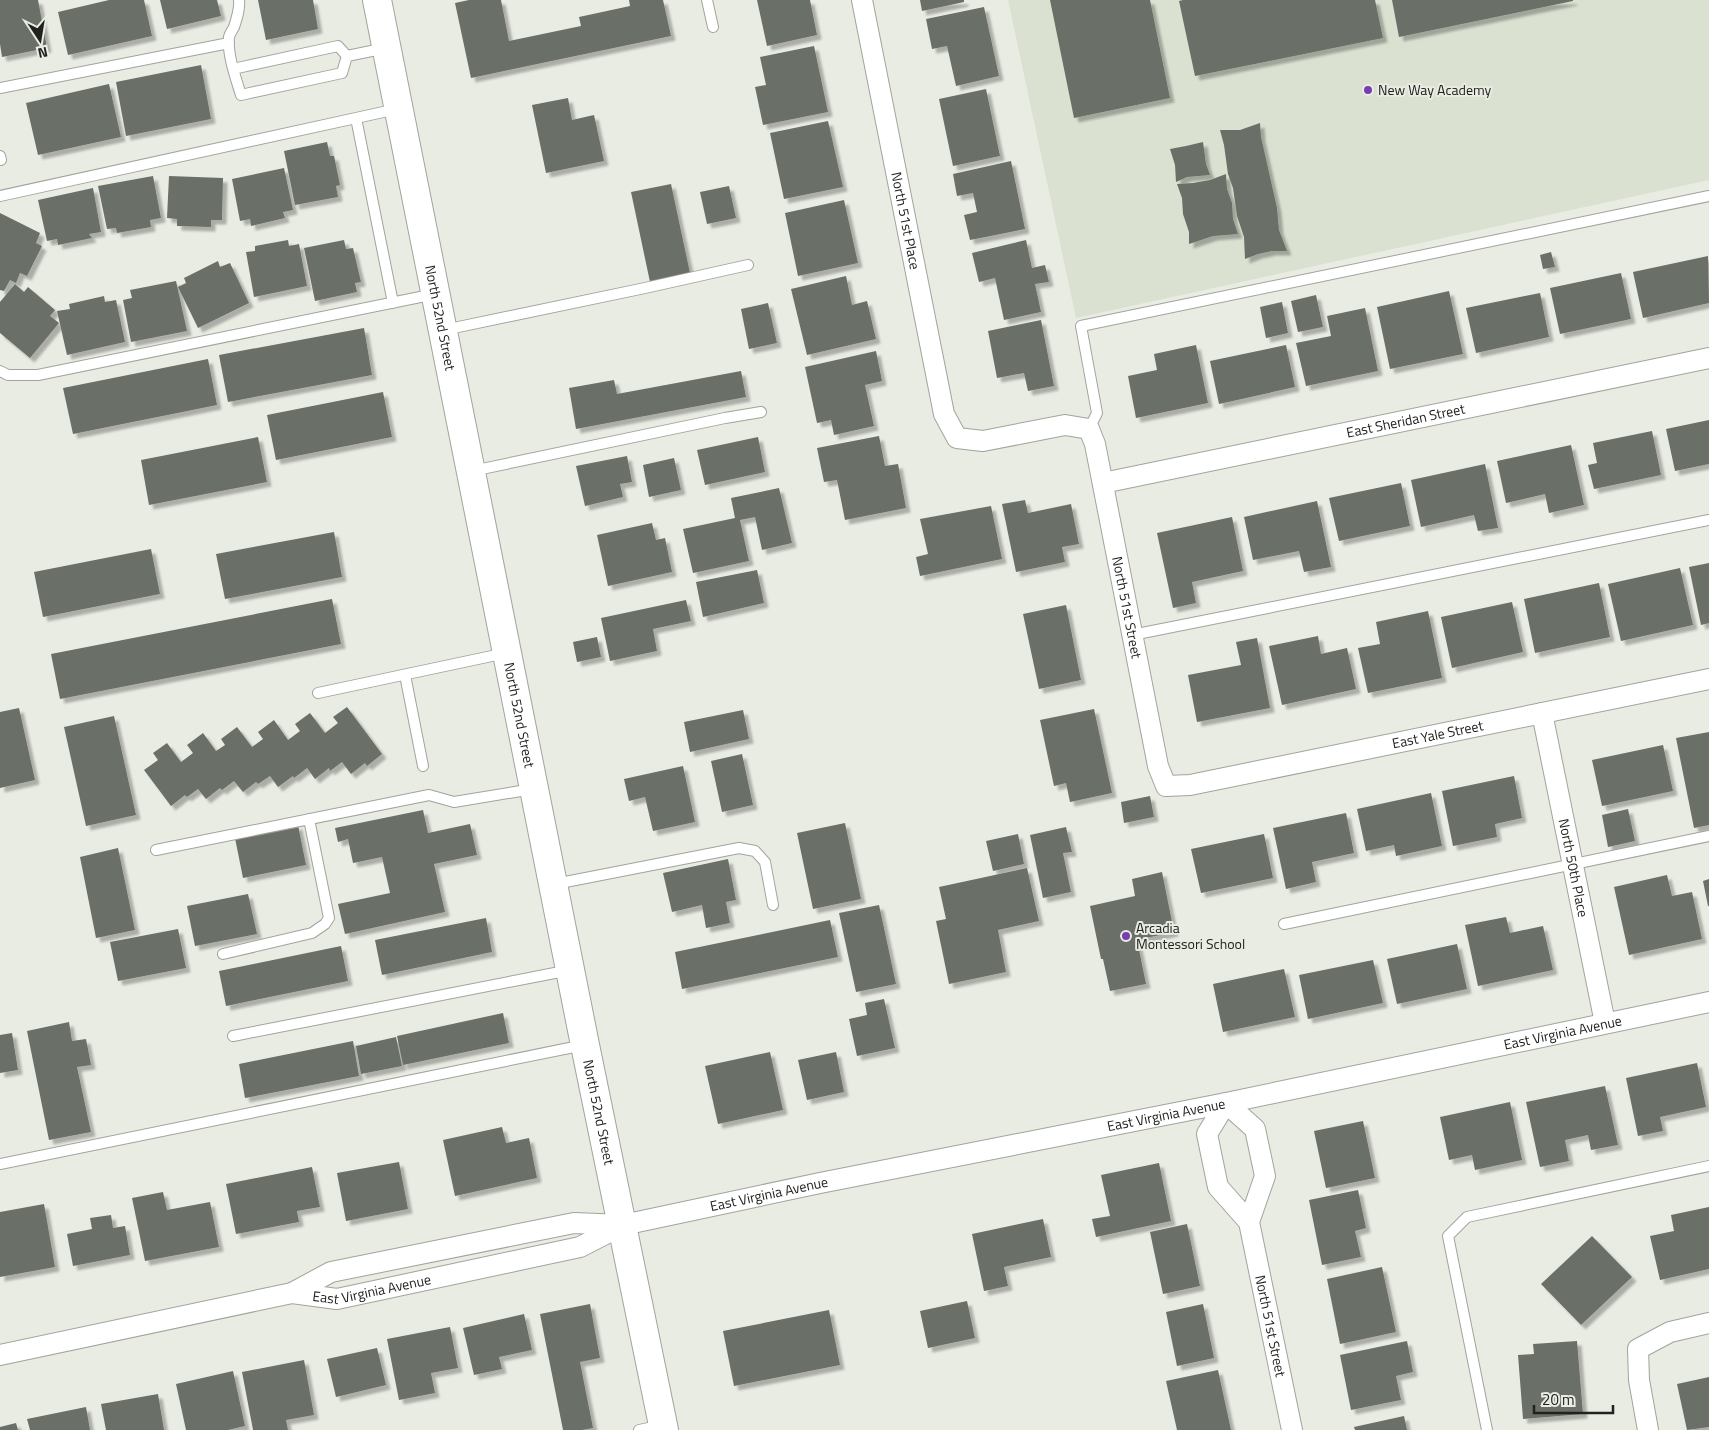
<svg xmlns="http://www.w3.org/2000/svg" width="1709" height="1430" viewBox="0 0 1709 1430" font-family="'Titillium Web',sans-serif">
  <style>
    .built { fill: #dae1d1 }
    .building { fill: #6b6f67; filter: url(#shadow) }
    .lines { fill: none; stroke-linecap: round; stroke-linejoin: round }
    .lane-casing { stroke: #a1a49c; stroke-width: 12 }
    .street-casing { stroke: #a1a49c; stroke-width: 22 }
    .secondary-casing { stroke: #a1a49c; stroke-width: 30 }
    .lane { stroke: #fff; stroke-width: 10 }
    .street { stroke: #fff; stroke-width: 20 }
    .secondary { stroke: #fff; stroke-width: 28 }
    .poi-dot { fill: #7a3cb1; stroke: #e9ece3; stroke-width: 2 }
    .labels { text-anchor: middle; stroke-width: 4; stroke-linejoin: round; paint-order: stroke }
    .poi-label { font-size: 14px; fill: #21221f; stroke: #e9ece3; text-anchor: start }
    .street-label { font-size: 14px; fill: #21221f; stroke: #e9ece3 }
  </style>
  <defs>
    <filter id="shadow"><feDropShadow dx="4.5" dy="4.5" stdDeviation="1" flood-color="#0004"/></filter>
  </defs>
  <rect width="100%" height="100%" fill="#e9ece3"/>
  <path class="built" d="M1008 0H1709V180L1076 318Z"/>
  <path class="building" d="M0 0H38L47 48 2 57 0 44Z
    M109 0H144L152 36 68 55 58 12Z
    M160 0H217L221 16 167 29Z
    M258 0H313L318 29 266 40Z
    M469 0H501L509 41 581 26 579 17 630 6 629 0H663L671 36 471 78 455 3Z
    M757 0H810L817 35 767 46Z
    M920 0H964V2L922 11Z
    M1050 0H1150L1170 98 1074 118Z
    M1183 0H1375L1383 38 1195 76 1179 1Z
    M1392 0H1573V1L1399 37Z
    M984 7 999 76 956 86 947 46 932 49 926 19Z
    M814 46 828 112 763 125 755 87 766 85 760 57Z
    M201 65 211 119 126 136 116 82Z
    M109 84 121 137 38 155 26 103Z
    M986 89 1000 156 953 166 939 99Z
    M568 98 572 120 594 115 604 161 546 173 532 105Z
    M828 121 843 187 784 199 770 133Z
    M1260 123 1261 137 1277 208 1279 230 1287 251H1272L1258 254 1245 259 1244 237 1237 216 1233 188 1228 174 1224 145 1220 130H1240Z
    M327 142 330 156H334L340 185 336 186 338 197 295 205 284 151Z
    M1203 142 1206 164 1210 175 1187 177 1176 182 1175 165 1170 149 1186 146Z
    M1011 161 1025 229 970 240 964 215 977 212 973 193 957 196 953 174Z
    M284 168 293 210 283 212 285 218 251 226 250 219 240 221 232 179Z
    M1226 174 1227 189 1232 203 1233 219 1238 234 1213 236 1189 244V232L1183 214 1182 198 1177 184 1193 183 1210 180Z
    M153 176 161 218 150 220 151 227 117 233 116 228 107 229 98 186Z
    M169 176 223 178 222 220H211V227L177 226V219L167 218Z
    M671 184 690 273 650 282 631 192Z
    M729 186 736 218 707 224 700 192Z
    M93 188 101 232 89 234 92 238 58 245 57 239 47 241 38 200Z
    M844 200 858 263 798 276 785 213Z
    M0 213 40 233 36 243 42 246 27 276 20 273 16 283 10 280 4 291 0 290Z
    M288 240 289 246 299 244 307 286 254 297 246 252 255 251V246Z
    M344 240 346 249 353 248 361 282 355 283 357 292 315 301 304 248Z
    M1026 240 1032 268 1045 265 1049 282 1035 284 1041 312 1004 320 995 278 979 282 972 253Z
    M1551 252 1555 267 1543 269 1540 255Z
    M1708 256 1709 303 1643 318 1633 272Z
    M218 261 220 267 230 263 249 303 198 328 178 287 186 283 184 278Z
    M1621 273 1631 319 1560 334 1550 288Z
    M846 276 852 305 867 301 876 339 807 355 791 289Z
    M176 281 187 331 131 342 123 300 132 298 130 290Z
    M15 284 24 292 28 287 55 310 50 316 59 323 30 358 0 333V302Z
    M1449 291 1463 354 1390 369 1377 307Z
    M1540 293 1549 337 1476 353 1466 308Z
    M1316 295 1323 327 1298 332 1291 301Z
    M104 296 105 302 116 300 125 342 67 355 57 311 70 309 69 304Z
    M1282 302 1288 333 1266 338 1260 307Z
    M768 303 777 343 749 349 741 309Z
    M1365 308 1378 371 1306 386 1296 343 1331 336 1327 316Z
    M1041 320 1054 386 1028 391 1024 373 997 378 988 331Z
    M364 328 372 375 228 402 219 355Z
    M1196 345 1208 403 1136 418 1128 376 1157 370 1154 354Z
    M1286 345 1295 387 1219 404 1210 361Z
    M876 351 882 381 865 385 874 426 834 435 831 420 817 423 805 367Z
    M208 359 217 405 73 434 63 388Z
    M741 371 746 397 576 429 569 388 614 380 617 394Z
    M383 392 392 437 276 460 267 415Z
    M1709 420V464L1675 471 1666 429Z
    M1652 431 1661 475 1594 489 1588 465 1597 463 1593 443Z
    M879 436 885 466 898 464 906 508 845 520 837 480 824 482 817 448Z
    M258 437 267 482 149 505 141 460Z
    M758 437 765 472 705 485 697 450Z
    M1571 445 1584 505 1549 513 1545 494 1506 503 1497 461Z
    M627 456 632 482 620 484 623 497 585 506 576 466Z
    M674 458 681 490 649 497 643 465Z
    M1485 464 1498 528 1478 531 1474 515 1421 527 1411 480Z
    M1401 483 1410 526 1339 541 1329 498Z
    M779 488 792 543 762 550 755 517 740 520 749 561 693 573 683 529 735 518 731 498Z
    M1025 500 1028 513 1071 504 1079 544 1062 547 1065 562 1016 572 1002 504Z
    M1317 501 1331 567 1304 572 1299 551 1253 560 1244 517Z
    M991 506 1002 559 920 576 916 557 928 554 920 519Z
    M1232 517 1243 571 1192 582 1196 603 1173 608 1157 533Z
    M652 523 656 540 665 538 672 572 608 586 597 535Z
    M334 532 342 577 225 599 216 554Z
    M151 549 160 594 43 617 34 572Z
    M1709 563V623L1701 625 1689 567Z
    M1680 568 1693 625 1621 641 1608 584Z
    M757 570 764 603 703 617 696 582Z
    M1599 583 1610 637 1535 653 1524 599Z
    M332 599 341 644 60 699 51 654Z
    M686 600 691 621 653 629 657 651 610 661 601 618Z
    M1512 602 1523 652 1452 668 1441 617Z
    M1066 605 1081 680 1039 689 1023 614Z
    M1428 611 1442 678 1368 693 1358 648 1380 644 1376 622Z
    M1318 636 1321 654 1347 648 1356 689 1282 705 1269 646Z
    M597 637 601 657 577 662 573 642Z
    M1257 638 1270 708 1197 722 1188 675 1241 665 1236 642Z
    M347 707 382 754 367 766 365 763 351 774 342 762 330 771 329 768 315 779 307 768 294 778 293 776 278 787 270 776 258 784 256 782 243 792 234 781 222 790 220 788 206 799 198 789 187 797 185 795 171 806 144 770 158 760 153 753 167 743 181 762 193 753 187 745 203 733 216 751 225 745 221 739 237 727 252 747 263 739 258 732 274 720 288 740 300 731 295 724 310 713 325 733 338 723 333 717Z
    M19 708 35 780 0 788V712Z
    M1094 709 1112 793 1070 802 1066 783 1054 786 1040 720Z
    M743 710 749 739 690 752 684 722Z
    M114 716 136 815 86 826 64 727Z
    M1709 732V825L1694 828 1676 738Z
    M1663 745 1673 791 1602 806 1592 760Z
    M742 754 753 805 722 812 711 761Z
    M683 766 695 822 653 831 645 797 629 801 624 779Z
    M1514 776 1522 818 1495 824 1497 837 1453 846 1442 791Z
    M1431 793 1442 846 1396 856 1394 845 1366 851 1357 809Z
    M1150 796 1154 817 1124 823 1121 802Z
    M1628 809 1635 841 1608 847 1602 815Z
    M423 810 428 833 470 824 477 855 434 864 445 912 345 934 338 904 390 893 382 857 353 863 348 839 338 842 335 828Z
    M1346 813 1354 853 1312 862 1316 882 1286 889 1273 828Z
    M845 823 861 899 813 909 797 833Z
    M298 825 306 865 243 878 235 838Z
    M1066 827 1072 852 1063 853 1071 892 1043 898 1030 835Z
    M1018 834 1024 864 993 871 986 841Z
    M1264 834 1273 878 1201 893 1191 849Z
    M118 848 135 930 96 938 80 857Z
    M728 859 736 900 726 902 730 923 706 928 702 905 672 912 663 873Z
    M1027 868 1039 921 998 930 1006 972 949 984 936 921 946 919 939 887Z
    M1162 872 1174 932 1137 940 1146 984 1110 991 1103 959H1101L1090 906 1135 896 1132 879Z
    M1667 875 1672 896 1692 892 1702 939 1629 955 1614 887Z
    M1709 879V906H1708L1703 881Z
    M248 894 257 934 195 946 187 906Z
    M879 905 896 984 856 992 839 913Z
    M1506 917 1510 933 1543 926 1553 970 1478 986 1465 925Z
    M486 918 492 952 382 975 375 940Z
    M830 920 838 957 682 989 675 952Z
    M178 929 186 968 118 981 110 942Z
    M1457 944 1467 989 1397 1004 1387 959Z
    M341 946 348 981 226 1006 219 971Z
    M1373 960 1383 1003 1308 1019 1299 975Z
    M1284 969 1295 1017 1223 1032 1213 984Z
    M884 999 895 1048 857 1056 849 1019 867 1015 865 1003Z
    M503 1013 509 1043 403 1065 397 1036Z
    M69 1022 72 1041 86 1039 91 1065 77 1067 91 1132 49 1140 27 1031Z
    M12 1033 18 1070 0 1073V1035Z
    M396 1037 402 1066 361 1074 356 1046Z
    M353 1041 359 1076 245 1098 239 1064Z
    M770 1052 783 1110 718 1124 705 1066Z
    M836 1052 844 1092 807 1100 798 1060Z
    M1697 1063 1706 1107 1660 1117 1663 1131 1638 1136 1626 1078Z
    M1605 1086 1618 1145 1591 1150 1588 1135 1565 1140 1569 1161 1540 1167 1526 1102Z
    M1510 1102 1522 1160 1475 1170 1472 1155 1449 1160 1440 1117Z
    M1363 1121 1375 1178 1326 1188 1314 1131Z
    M502 1127 506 1143 529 1138 537 1178 455 1196 443 1140Z
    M399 1162 408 1209 346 1221 337 1173Z
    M1159 1163 1171 1221 1096 1237 1092 1219 1110 1216 1101 1175Z
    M312 1167 320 1207 297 1211 299 1222 236 1234 226 1184Z
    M1358 1190 1366 1228 1355 1231 1361 1257 1322 1265 1309 1200Z
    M163 1192 167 1210 210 1202 219 1247 145 1261 132 1198Z
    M44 1204 55 1267 0 1277V1212Z
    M1709 1207V1269L1660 1280 1650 1236 1674 1231 1671 1215Z
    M111 1215 113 1228 125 1226 130 1255 73 1266 67 1234 92 1229 90 1218Z
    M1043 1219 1051 1257 1004 1267 1008 1286 984 1291 972 1234Z
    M1187 1224 1200 1286 1163 1294 1150 1232Z
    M1592 1236 1632 1277 1581 1325 1541 1284Z
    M1382 1267 1396 1332 1340 1344 1327 1279Z
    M967 1301 975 1338 928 1348 920 1311Z
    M590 1304 600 1358 580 1362 593 1428 582 1430H563L540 1314Z
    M1203 1304 1214 1358 1177 1366 1166 1312Z
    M829 1310 840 1365 734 1386 723 1331Z
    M524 1314 532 1350 499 1357 502 1369 474 1375 463 1328Z
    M450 1327 458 1368 431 1373 435 1393 399 1400 387 1339Z
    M1407 1341 1413 1372 1396 1376 1401 1400 1351 1410 1340 1355Z
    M1577 1341 1583 1414 1523 1419 1518 1355 1534 1354 1533 1344Z
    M377 1348 386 1385 336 1397 327 1359Z
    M304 1360 314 1415 286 1420 288 1430H253L242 1372Z
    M1218 1370 1231 1430H1177L1166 1381Z
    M233 1371 245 1426 228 1430H186L176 1384Z
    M1709 1377V1427L1687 1430 1677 1384Z
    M158 1394 164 1430H106L101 1404Z
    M86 1407 90 1430H30L27 1419Z
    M1404 1416 1407 1430H1355L1354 1427Z
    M16 1423 18 1430H0V1427Z"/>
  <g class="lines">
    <defs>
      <path id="lane" d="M239 0C240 9 237 18 234 27 232 31 230 33 229 37 227 54 236 79 241 95L342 73 347 56
        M707 0 713 27
        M347 56 386 48
        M233 69 338 46 347 56
        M0 88 229 43
        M356 118 397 109
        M0 156 1 160
        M0 196 356 118 393 303
        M444 330 645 288 748 265
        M0 371 8 375H38L435 294
        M1089 429 1097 413 1081 326 1709 196
        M472 471 725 418 761 412
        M1132 635 1709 520
        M405 675 423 766
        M318 693 506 653
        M156 850 429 795 454 802 533 789
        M555 884 739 848 755 851 765 862 773 905
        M1284 924 1709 836
        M223 954 312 933 325 924 329 918 309 819
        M233 1036 570 970
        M0 1164 584 1045
        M639 1430 663 1425
        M1487 1430 1448 1236 1467 1217 1709 1166"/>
      <g id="street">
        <path id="s1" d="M862 0 944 414 957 438 983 441 1065 425 1089 429 1095 444 1158 766 1166 786 1190 785 1709 679"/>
        <path id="s2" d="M1103 483 1709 358"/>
        <path id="s3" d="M1542 713 1605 1023"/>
        <path id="s4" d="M1249 1222 1218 1187 1207 1134 1226 1103 1255 1129 1265 1176 1249 1222 1292 1430"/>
        <path id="s5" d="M292 1293 337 1299 580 1247 621 1226"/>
        <path id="s6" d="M0 1355 292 1293 331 1272 574 1223 623 1225 820 1183 1226 1103 1709 1002"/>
        <path d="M1648 1430 1639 1380 1638 1349 1670 1332 1709 1323"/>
      </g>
      <g id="secondary">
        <path id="s7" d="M377 0 585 1045 664 1430"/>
      </g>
    </defs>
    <use href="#lane" class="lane-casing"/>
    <use href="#street" class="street-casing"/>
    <use href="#secondary" class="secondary-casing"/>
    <use href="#lane" class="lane"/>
    <use href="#street" class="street"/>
    <use href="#secondary" class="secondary"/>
  </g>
  <g class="poi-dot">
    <circle cx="1368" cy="90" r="5"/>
    <circle cx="1126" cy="936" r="5"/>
  </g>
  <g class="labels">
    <g class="poi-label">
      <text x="1378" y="95">New Way Academy</text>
      <text x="1136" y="933">Arcadia<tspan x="1136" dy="16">Montessori School</tspan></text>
    </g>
    <g class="street-label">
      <text dy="5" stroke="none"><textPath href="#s1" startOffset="225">North 51st Place</textPath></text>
      <text dy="5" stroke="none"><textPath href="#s7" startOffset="324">North 52nd Street</textPath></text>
      <text dy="5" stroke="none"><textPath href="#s2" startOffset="309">East Sheridan Street</textPath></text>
      <text dy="5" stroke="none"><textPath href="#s1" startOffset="766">North 51st Street</textPath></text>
      <text dy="5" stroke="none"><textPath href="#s7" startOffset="729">North 52nd Street</textPath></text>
      <text dy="5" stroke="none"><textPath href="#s1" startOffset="1226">East Yale Street</textPath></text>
      <text dy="5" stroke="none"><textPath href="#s3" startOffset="158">North 50th Place</textPath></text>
      <text dy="5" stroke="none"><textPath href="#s6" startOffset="1599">East Virginia Avenue</textPath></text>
      <text dy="5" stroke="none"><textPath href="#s7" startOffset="1134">North 52nd Street</textPath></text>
      <text dy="5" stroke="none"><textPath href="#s6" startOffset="1194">East Virginia Avenue</textPath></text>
      <text dy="5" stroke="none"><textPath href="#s6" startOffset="789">East Virginia Avenue</textPath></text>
      <text dy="5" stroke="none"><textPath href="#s5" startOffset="81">East Virginia Avenue</textPath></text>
      <text dy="5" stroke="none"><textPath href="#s4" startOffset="379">North 51st Street</textPath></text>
    </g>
  </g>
  <g transform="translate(40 40) rotate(168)" stroke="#e9ece3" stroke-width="4" paint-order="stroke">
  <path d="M0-4L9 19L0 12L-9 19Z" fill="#21221f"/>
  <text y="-8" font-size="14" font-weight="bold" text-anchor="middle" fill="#21221f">N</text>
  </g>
  <path d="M1534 1405v8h79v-8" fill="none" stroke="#21221f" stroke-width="2.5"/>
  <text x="1542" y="1405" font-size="15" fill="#21221f" stroke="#e9ece3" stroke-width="4" paint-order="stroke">20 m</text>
</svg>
